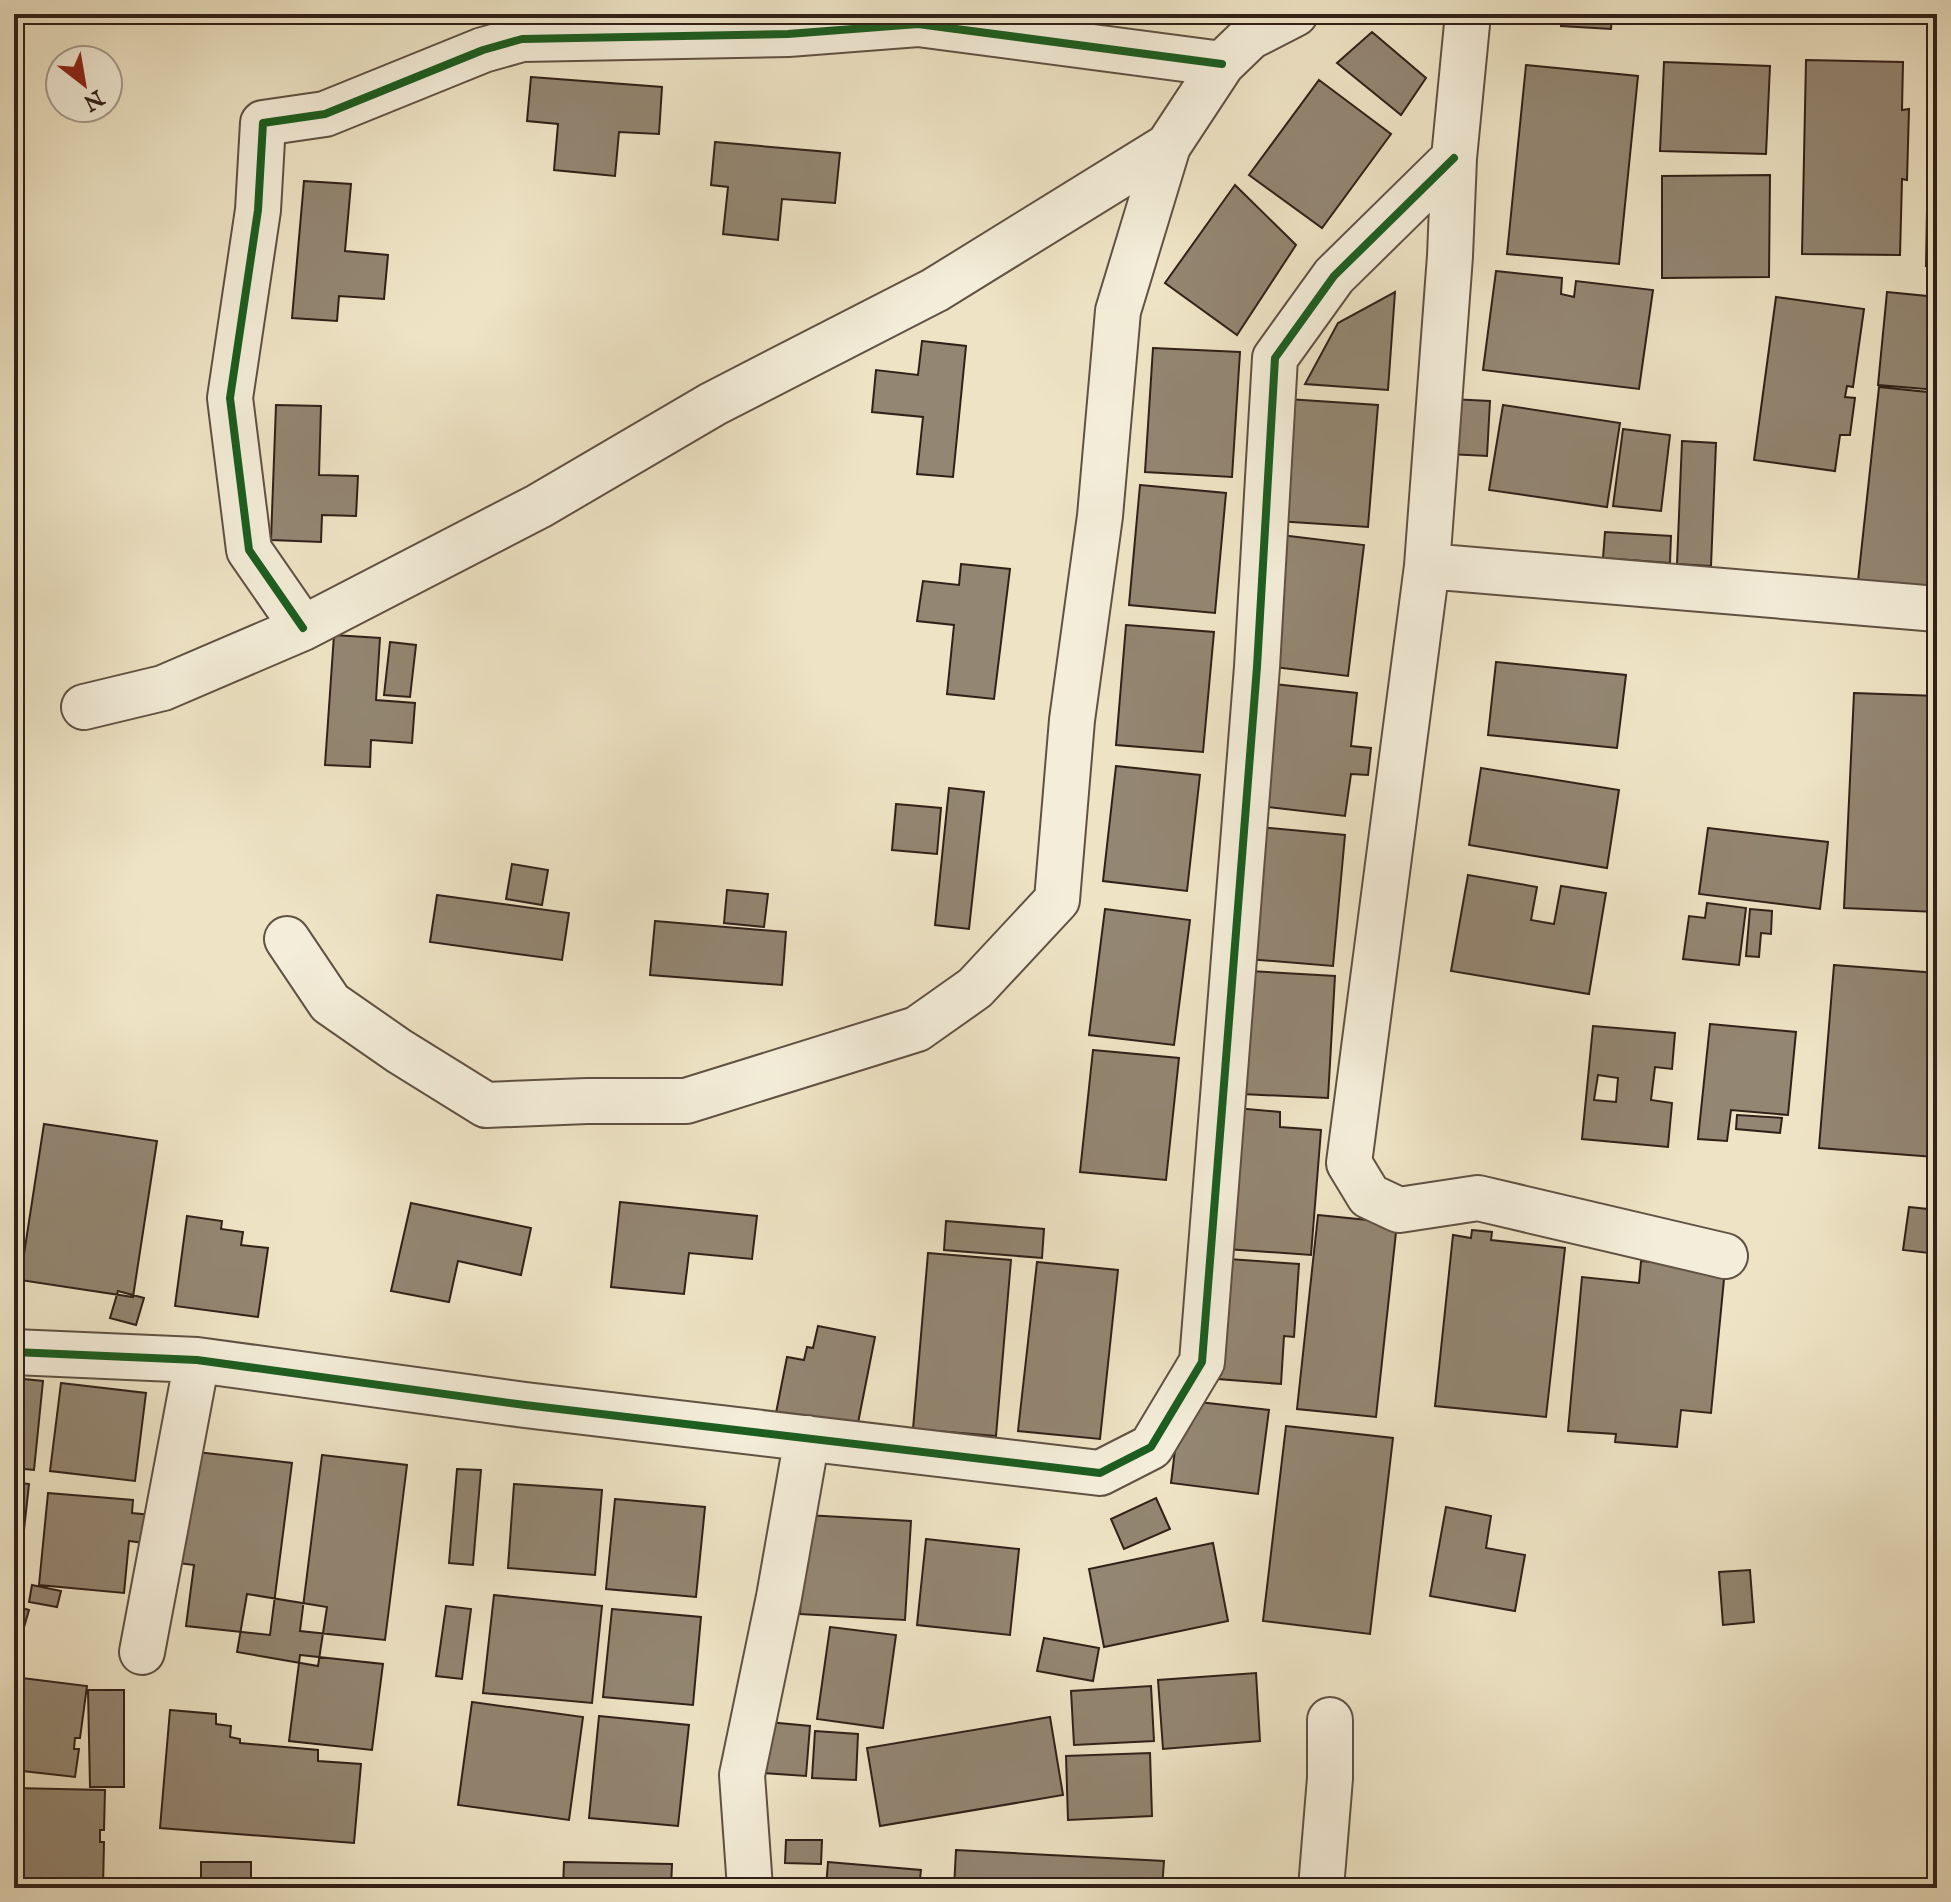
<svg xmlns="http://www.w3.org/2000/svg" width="1951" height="1902" viewBox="0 0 1951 1902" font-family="'IM FELL English',serif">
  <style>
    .building { fill: #938672; stroke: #312018; stroke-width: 2; fill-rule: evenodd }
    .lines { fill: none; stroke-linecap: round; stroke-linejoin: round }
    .street-casing { stroke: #605143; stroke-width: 48 }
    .street { stroke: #f4edd9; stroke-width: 44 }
    .cycleway-casing { stroke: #f4edd9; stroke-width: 13 }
    .cycleway { stroke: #1b5e20; stroke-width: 8 }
  </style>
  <rect width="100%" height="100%" fill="#eee4c5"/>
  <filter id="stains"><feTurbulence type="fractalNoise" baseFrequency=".0025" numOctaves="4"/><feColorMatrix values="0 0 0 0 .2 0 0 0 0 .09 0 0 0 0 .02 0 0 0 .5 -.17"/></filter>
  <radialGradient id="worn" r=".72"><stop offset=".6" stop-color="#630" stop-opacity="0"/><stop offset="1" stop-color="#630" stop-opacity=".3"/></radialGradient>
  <path class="building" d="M1562 14H1612L1611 29 1561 26Z
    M1794 14H1825V22L1794 23Z
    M1372 32 1426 78 1401 115 1337 63Z
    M1806 60 1903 62 1902 110 1909 109 1907 180 1902 179 1900 255 1802 254Z
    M1664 62 1770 66 1766 154 1660 151Z
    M1526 65 1638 76 1619 264 1507 254Z
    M531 77 662 87 659 134 619 132 615 176 554 170 558 124 527 121Z
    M1319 80 1391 134 1322 228 1249 175Z
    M715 142 840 153 835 203 782 199 778 240 723 234 728 187 711 185Z
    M1770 175 1769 277 1662 278V176Z
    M304 181 351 184 345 251 388 255 384 299 339 296 337 321 292 318Z
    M1235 185 1296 245 1237 335 1165 283Z
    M1927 210 1937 211V266H1926Z
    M1496 271 1562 278 1561 294 1574 297 1576 281 1653 290 1639 389 1483 370Z
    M1395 292 1388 390 1305 384 1338 323Z
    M1887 292 1937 297V390L1878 385Z
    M1776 297 1864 309 1853 387 1847 386 1845 397 1855 398 1850 435H1840L1835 471 1754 460Z
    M922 341 966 346 953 477 917 474 923 417 872 412 876 370 918 375Z
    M1153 348 1240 352 1232 477 1145 472Z
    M1879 387 1937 393V589L1858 581Z
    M1287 399 1378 405 1368 527 1277 521Z
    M1450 399 1490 401 1487 456 1448 454Z
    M276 405 321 406 319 475 358 476 356 516 322 515 321 542 271 540Z
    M1503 405 1620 423 1607 507 1489 490Z
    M1623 429 1670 435 1661 511 1613 506Z
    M1682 441 1716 443 1711 566 1677 564Z
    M14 463H17L15 553H14Z
    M1140 485 1226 493 1215 613 1129 605Z
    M1605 532 1671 536 1670 563 1603 558Z
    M1281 535 1364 545 1348 676 1266 666Z
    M961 564 1010 569 994 699 947 694 954 625 917 621 923 581 959 585Z
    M1126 625 1214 632 1203 752 1116 745Z
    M334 635 380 638 376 700 415 703 412 743 371 740 370 767 325 765Z
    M390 642 416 645 410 697 384 695Z
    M1496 662 1626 675 1617 748 1488 735Z
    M1274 684 1357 693 1351 746 1371 748 1368 775 1351 774 1345 816 1260 806Z
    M1854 693 1937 696V912L1844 908Z
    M1116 766 1200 775 1187 891 1103 881Z
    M1481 768 1619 790 1607 868 1469 845Z
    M949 788 984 792 969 929 935 925Z
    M896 804 941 808 937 854 892 850Z
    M1248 826 1345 835 1333 966 1235 958Z
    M1708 828 1828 842 1820 909 1699 894Z
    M512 864 548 870 542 905 506 899Z
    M1468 875 1537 887 1531 920 1554 924 1561 886 1606 893 1589 994 1451 971Z
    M727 890 768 894 764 927 724 923Z
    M437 895 569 913 562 960 430 942Z
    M1707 903 1746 908 1739 965 1683 959 1689 916 1705 918Z
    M1105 909 1190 920 1174 1045 1089 1035Z
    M1750 909 1772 911 1771 934 1761 933 1759 957 1746 956Z
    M655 921 786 932 782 985 650 975Z
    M1834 965 1937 973V1118L1934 1157 1819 1148Z
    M1249 971 1335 976 1328 1098 1242 1094Z
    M1710 1024 1796 1032 1788 1115 1731 1110 1727 1141 1698 1139Z
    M1593 1026 1675 1033 1672 1069 1655 1067 1651 1100 1672 1103 1668 1147 1582 1139ZM1598 1075 1618 1078 1616 1102 1594 1100Z
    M1093 1050 1179 1058 1166 1180 1080 1172Z
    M1224 1107 1280 1112V1127L1321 1130 1311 1255 1212 1248Z
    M1737 1115 1782 1118 1780 1133 1736 1129Z
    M44 1124 157 1141 133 1297 20 1280Z
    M620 1202 757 1216 752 1259 689 1253 684 1294 611 1287Z
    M411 1203 531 1228 521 1275 458 1261 449 1302 391 1291Z
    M1909 1207 1937 1210V1254L1903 1250Z
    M1318 1215 1397 1223 1376 1417 1297 1409Z
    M187 1216 222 1221 221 1229 243 1232 241 1245 268 1248 258 1317 175 1306Z
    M946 1221 1044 1229 1042 1258 944 1250Z
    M1472 1230 1492 1232 1491 1240 1565 1248 1546 1417 1435 1406 1453 1235 1471 1238Z
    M928 1253 1011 1260 996 1436 913 1429Z
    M1228 1259 1299 1264 1294 1337 1284 1336 1281 1384 1218 1379Z
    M1641 1261 1725 1269 1711 1413 1681 1410 1677 1447 1615 1442 1616 1434 1568 1431 1582 1277 1639 1283Z
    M1037 1262 1118 1270 1100 1439 1018 1431Z
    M118 1291 144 1298 136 1325 110 1318Z
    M818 1326 875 1337 857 1428 776 1413 787 1357 804 1360 807 1347 813 1348Z
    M14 1378 43 1381 34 1470 14 1468Z
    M61 1383 146 1393 135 1481 50 1471Z
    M1181 1400 1269 1410 1258 1494 1171 1483Z
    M1286 1426 1393 1438 1370 1634 1263 1621Z
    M188 1451 292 1463 270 1635 186 1626 194 1565 170 1562 172 1539 186 1541 187 1536 172 1534Z
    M322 1455 407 1465 385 1640 300 1631Z
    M457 1469 481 1470 473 1565 449 1563Z
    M14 1482 29 1484 19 1576H14Z
    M514 1484 602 1490 595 1575 508 1568Z
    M48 1493 133 1500 132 1513 162 1516 159 1545 129 1541 124 1593 39 1585Z
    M1156 1498 1170 1529 1124 1549 1111 1519Z
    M615 1499 705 1507 696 1597 606 1589Z
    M1446 1507 1491 1516 1486 1548 1525 1555 1515 1611 1430 1596Z
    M806 1515 911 1521 905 1620 800 1614Z
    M926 1539 1019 1549 1010 1635 917 1625Z
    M1213 1543 1228 1621 1104 1647 1089 1569Z
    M1750 1570 1754 1622 1723 1625 1719 1572Z
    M32 1585 61 1591 57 1607 29 1602Z
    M247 1594 327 1607 318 1666 237 1652Z
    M494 1595 602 1606 592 1703 483 1693Z
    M14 1606 29 1610 22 1634 14 1632Z
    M446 1606 471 1609 462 1679 436 1676Z
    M612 1609 701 1617 693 1705 603 1697Z
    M830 1627 896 1635 883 1728 817 1719Z
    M1044 1638 1099 1648 1093 1681 1037 1671Z
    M300 1655 383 1664 372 1750 289 1741Z
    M1256 1673 1260 1741 1163 1749 1158 1680Z
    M14 1677 87 1686 80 1738H75L74 1749H79L75 1777 14 1770Z
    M1151 1686 1154 1741 1074 1745 1071 1691Z
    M88 1690H124V1787H90Z
    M472 1702 583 1717 569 1820 458 1805Z
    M170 1710 216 1714V1724L231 1726 230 1737 240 1739V1743L318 1750V1761L361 1764 354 1843 160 1828Z
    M599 1716 689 1725 678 1826 589 1818Z
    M1050 1717 1063 1795 880 1826 867 1748Z
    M768 1722 810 1726 806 1776 763 1773Z
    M815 1731 858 1734 856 1780 812 1778Z
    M1150 1753 1152 1816 1068 1820 1066 1756Z
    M14 1788 105 1790 104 1830H100V1842H104L103 1888H14Z
    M786 1840H822L821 1864 785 1863Z
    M956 1850 1164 1861 1162 1888H954Z
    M201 1862H251V1888H201Z
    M564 1862 672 1864 671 1888H563Z
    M828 1862 921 1870 919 1888H826Z
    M375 1884V1888H264V1886Z"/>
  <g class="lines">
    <defs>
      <path id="street" d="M1468 14 1454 158 1450 256 1427 566 1349 1163 1369 1196 1399 1210 1478 1198 1725 1256
        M1427 566 1937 609
        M303 628 249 550 230 398 258 210 263 123 325 114 483 50 522 39 788 34 918 24 1222 64
        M84 707 163 688 303 628 539 506 713 404 935 290 1168 146
        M287 939 330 1003 399 1051 486 1105 587 1101H686L917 1029 975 988 1057 900 1072 720 1100 516 1118 311 1168 146 1222 64 1250 37 1295 14
        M14 1352 197 1360 525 1405 1100 1473 1151 1447 1202 1362 1257 667 1275 358 1334 276 1454 158
        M142 1652 197 1360
        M750 1888 742 1775 779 1597 807 1438
        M1321 1888 1330 1778V1720"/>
    </defs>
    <use href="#street" class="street-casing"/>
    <use href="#street" class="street"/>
    <defs>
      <path id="cycleway" d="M303 628 249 550 230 398 258 210 263 123 325 114 483 50 522 39 788 34 918 24 1222 64
        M14 1352 197 1360 525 1405 1100 1473 1151 1447 1202 1362 1257 667 1275 358 1334 276 1454 158"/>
    </defs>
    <use href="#cycleway" class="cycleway-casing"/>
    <use href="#cycleway" class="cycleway"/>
  </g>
  <rect width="1951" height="1902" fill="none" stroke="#eee4c5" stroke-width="48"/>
  <rect x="16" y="16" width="1919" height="1870" fill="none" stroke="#312018" stroke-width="4"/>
  <rect x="24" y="24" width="1903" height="1854" fill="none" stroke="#312018" stroke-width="2"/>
  <g transform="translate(84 84) rotate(149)"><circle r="38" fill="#f4edd9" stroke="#a69b8c" stroke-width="2"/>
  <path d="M0-6L14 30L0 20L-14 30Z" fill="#8f2418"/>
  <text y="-12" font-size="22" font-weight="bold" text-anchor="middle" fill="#312018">N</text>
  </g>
  <rect width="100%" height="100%" filter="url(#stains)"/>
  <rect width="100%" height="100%" fill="url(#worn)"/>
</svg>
